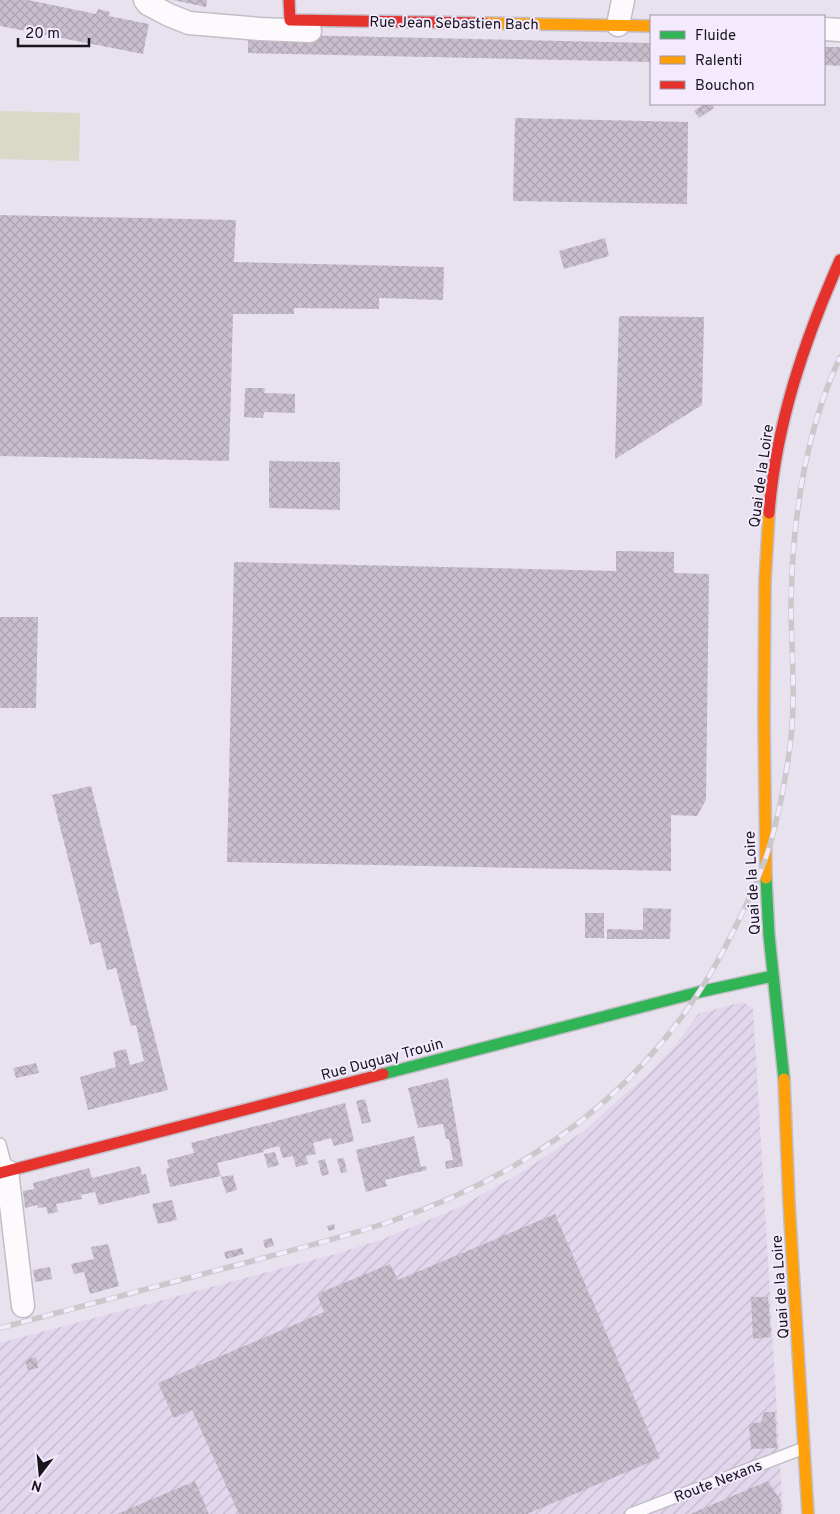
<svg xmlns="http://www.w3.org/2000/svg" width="840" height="1514" viewBox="0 0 840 1514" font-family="Overpass,sans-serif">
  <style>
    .industrial { fill: url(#industrial-furrows) }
    .pitch { fill: #d8d9c6 }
    .building { fill: url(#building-cross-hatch) }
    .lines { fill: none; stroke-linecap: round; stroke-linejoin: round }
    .lane-casing { stroke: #c2bdc7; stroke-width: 14 }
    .street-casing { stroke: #c2bdc7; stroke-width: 25 }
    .fast-casing { stroke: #c2bdc7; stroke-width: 14 }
    .slow-casing { stroke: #c2bdc7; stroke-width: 14 }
    .jam-casing { stroke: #c2bdc7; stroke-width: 14 }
    .lane { stroke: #fcfafc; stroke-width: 11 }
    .street { stroke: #fcfafc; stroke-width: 22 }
    .fast { stroke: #30b455; stroke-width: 11 }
    .slow { stroke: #ff9f0a; stroke-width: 11 }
    .jam { stroke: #e5322d; stroke-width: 11 }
    .rail-casing { stroke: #c9c8ca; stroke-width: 5.5 }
    .rail { stroke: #f4eafe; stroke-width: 4; stroke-dasharray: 11; stroke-linecap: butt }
    .labels { text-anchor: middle; stroke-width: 4; stroke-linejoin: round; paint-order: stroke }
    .street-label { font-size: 15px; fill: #19151d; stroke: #f4eafe }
  </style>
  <defs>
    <pattern id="industrial-furrows" width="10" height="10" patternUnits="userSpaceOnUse" patternTransform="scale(1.25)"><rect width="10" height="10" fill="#e2d6ed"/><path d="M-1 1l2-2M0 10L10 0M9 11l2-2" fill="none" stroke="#c1b7cb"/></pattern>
    <pattern id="building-cross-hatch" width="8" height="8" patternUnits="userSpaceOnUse" patternTransform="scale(1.25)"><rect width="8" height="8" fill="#c9becd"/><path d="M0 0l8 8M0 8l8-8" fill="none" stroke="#aca2b0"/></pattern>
  </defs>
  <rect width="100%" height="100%" fill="#e8e1ee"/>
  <path class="industrial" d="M743 1002 753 1009 783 1514H0V1343L332 1255 381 1240 460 1207 522 1172 581 1133 648 1074 678 1042 698 1014Z"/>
  <path class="pitch" d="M0 111 80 113 79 161 0 159Z"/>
  <path class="building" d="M0 0H28L96 14 98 9 110 12 109 16 149 24 143 54 0 26Z
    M173 0H207L206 7Z
    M248 34 651 43V62L248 53Z
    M824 47H840V66L824 65Z
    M704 104H711L714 108 699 118 694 111Z
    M515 118 688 122 687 204 513 201Z
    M0 215 236 220 234 262 444 267 443 300 379 298V309L294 308V314H233L229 461 0 456Z
    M605 238 609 256 564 269 559 251Z
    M619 316 704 317 702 405 615 459Z
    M245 388H265L264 393 295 394V413L264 412 263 418 244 417Z
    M269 461 340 462V510L269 508Z
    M616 551 674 552V573L709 574 706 800 697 816 671 815V871L227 862 234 562 616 571Z
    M0 617H38L36 708H0Z
    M91 786 168 1090 88 1110 80 1077 116 1067 113 1052 126 1049 130 1065 144 1061 136 1025 131 1026 116 968 107 970 100 942 90 945 52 795Z
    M643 908 671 909 670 939H607V929L643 930Z
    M585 913H604V938H585Z
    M36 1063 39 1073 16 1078 13 1068Z
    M448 1078 463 1166 446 1169 445 1161 453 1160 449 1139H446L443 1124 418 1128 408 1088Z
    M365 1099 371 1122 362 1124 356 1101Z
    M345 1103 354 1141 334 1146 331 1138 313 1143 316 1154 306 1156 308 1164 296 1167 293 1156 283 1158 279 1146 263 1150 264 1152 217 1163 221 1176 170 1187 166 1169 169 1168 167 1160 194 1153 191 1143Z
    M414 1136 421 1167 426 1166 427 1170 385 1180 387 1186 366 1192 356 1150Z
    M275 1152 279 1165 268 1168 264 1154Z
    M344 1158 347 1172 341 1173 337 1159Z
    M325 1159 329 1174 322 1176 318 1161Z
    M140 1166 142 1175 146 1174 150 1193 99 1205 95 1192 81 1195 82 1199 56 1204 58 1212 48 1214 46 1207 38 1208 37 1205 25 1208 23 1191 34 1189 33 1183 89 1168 92 1178Z
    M233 1175 237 1190 226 1193 221 1177Z
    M172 1200 177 1220 158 1224 152 1204Z
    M555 1214 660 1458 527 1514H239L192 1410 174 1418 158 1383 324 1312 317 1294 390 1264 398 1280Z
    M334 1224 335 1229 329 1231 327 1226Z
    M272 1238 274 1246 265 1248 263 1240Z
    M108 1244 119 1286 90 1294 84 1272 74 1274 71 1264 94 1259 91 1247Z
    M242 1248 244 1254 226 1259 224 1252Z
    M50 1267 52 1279 35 1282 33 1270Z
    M751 1297H768L771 1337 753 1339Z
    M36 1357 38 1368 28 1370 25 1360Z
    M764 1412H775L777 1448 751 1449 749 1424 761 1422Z
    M195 1481 209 1514H117Z
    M768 1481 781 1501V1514H690Z"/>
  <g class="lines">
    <defs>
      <path id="lane" d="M0 1144 7 1171
        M631 1514 804 1448"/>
      <path id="street" d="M145 0 148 4 169 15 189 23 260 29 310 31
        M618 25 623 0
        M824 29 840 30
        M7 1171 23 1306"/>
      <path id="fast" d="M766 878 769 935 784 1079
        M383 1074 699 992 773 976"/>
      <path id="slow" d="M484 23 651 26
        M766 878 764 717 765 580 769 513
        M784 1079 789 1203 808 1514"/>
      <path id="jam" d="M289 0 290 20 484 23
        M769 513C776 424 804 341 840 260
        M0 1173 383 1074"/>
    </defs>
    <use href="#lane" class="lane-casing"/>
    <use href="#street" class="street-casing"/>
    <use href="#fast" class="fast-casing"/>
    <use href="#slow" class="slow-casing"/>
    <use href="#jam" class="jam-casing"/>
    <use href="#lane" class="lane"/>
    <use href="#street" class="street"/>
    <use href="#fast" class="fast"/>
    <use href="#slow" class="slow"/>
    <use href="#jam" class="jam"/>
    <defs>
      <path id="rail" d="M0 1328C80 1307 160 1285 241 1264 290 1251 340 1238 389 1222 533 1173 649 1089 722 953 738 923 753 892 765 860 776 828 783 793 788 760 791 741 793 721 793 702 794 670 791 638 791 606 792 521 804 435 840 357"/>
    </defs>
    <use href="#rail" class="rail-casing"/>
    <use href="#rail" class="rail"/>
  </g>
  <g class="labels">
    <g class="street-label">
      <text transform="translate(454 23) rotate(1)" y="5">Rue Jean Sebastien Bach</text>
      <text transform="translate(761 476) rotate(-82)" y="5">Quai de la Loire</text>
      <text transform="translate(752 883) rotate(-93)" y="5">Quai de la Loire</text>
      <text transform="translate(382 1059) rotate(-15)" y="5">Rue Duguay Trouin</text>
      <text transform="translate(780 1287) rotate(-94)" y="5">Quai de la Loire</text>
      <text transform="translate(718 1481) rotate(-21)" y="5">Route Nexans</text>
    </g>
  </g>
  <rect x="650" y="15" width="175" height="90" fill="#f4eafe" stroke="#9c95a4"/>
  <rect x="660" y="31" width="25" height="8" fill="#30b455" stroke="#9c95a4"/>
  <text x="695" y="40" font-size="15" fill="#19151d">Fluide</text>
  <rect x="660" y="56" width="25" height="8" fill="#ff9f0a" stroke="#9c95a4"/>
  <text x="695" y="65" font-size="15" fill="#19151d">Ralenti</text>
  <rect x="660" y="81" width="25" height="8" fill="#e5322d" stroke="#9c95a4"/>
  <text x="695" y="90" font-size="15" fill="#19151d">Bouchon</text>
  <g transform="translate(40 1474) rotate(196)" stroke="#f4eafe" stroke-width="4" paint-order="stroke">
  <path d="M0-4L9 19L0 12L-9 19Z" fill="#19151d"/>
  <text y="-8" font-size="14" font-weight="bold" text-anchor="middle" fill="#19151d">N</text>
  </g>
  <path d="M18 38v8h71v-8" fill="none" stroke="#19151d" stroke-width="2.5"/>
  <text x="25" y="38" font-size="15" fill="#19151d" stroke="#f4eafe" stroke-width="4" paint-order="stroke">20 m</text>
</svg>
